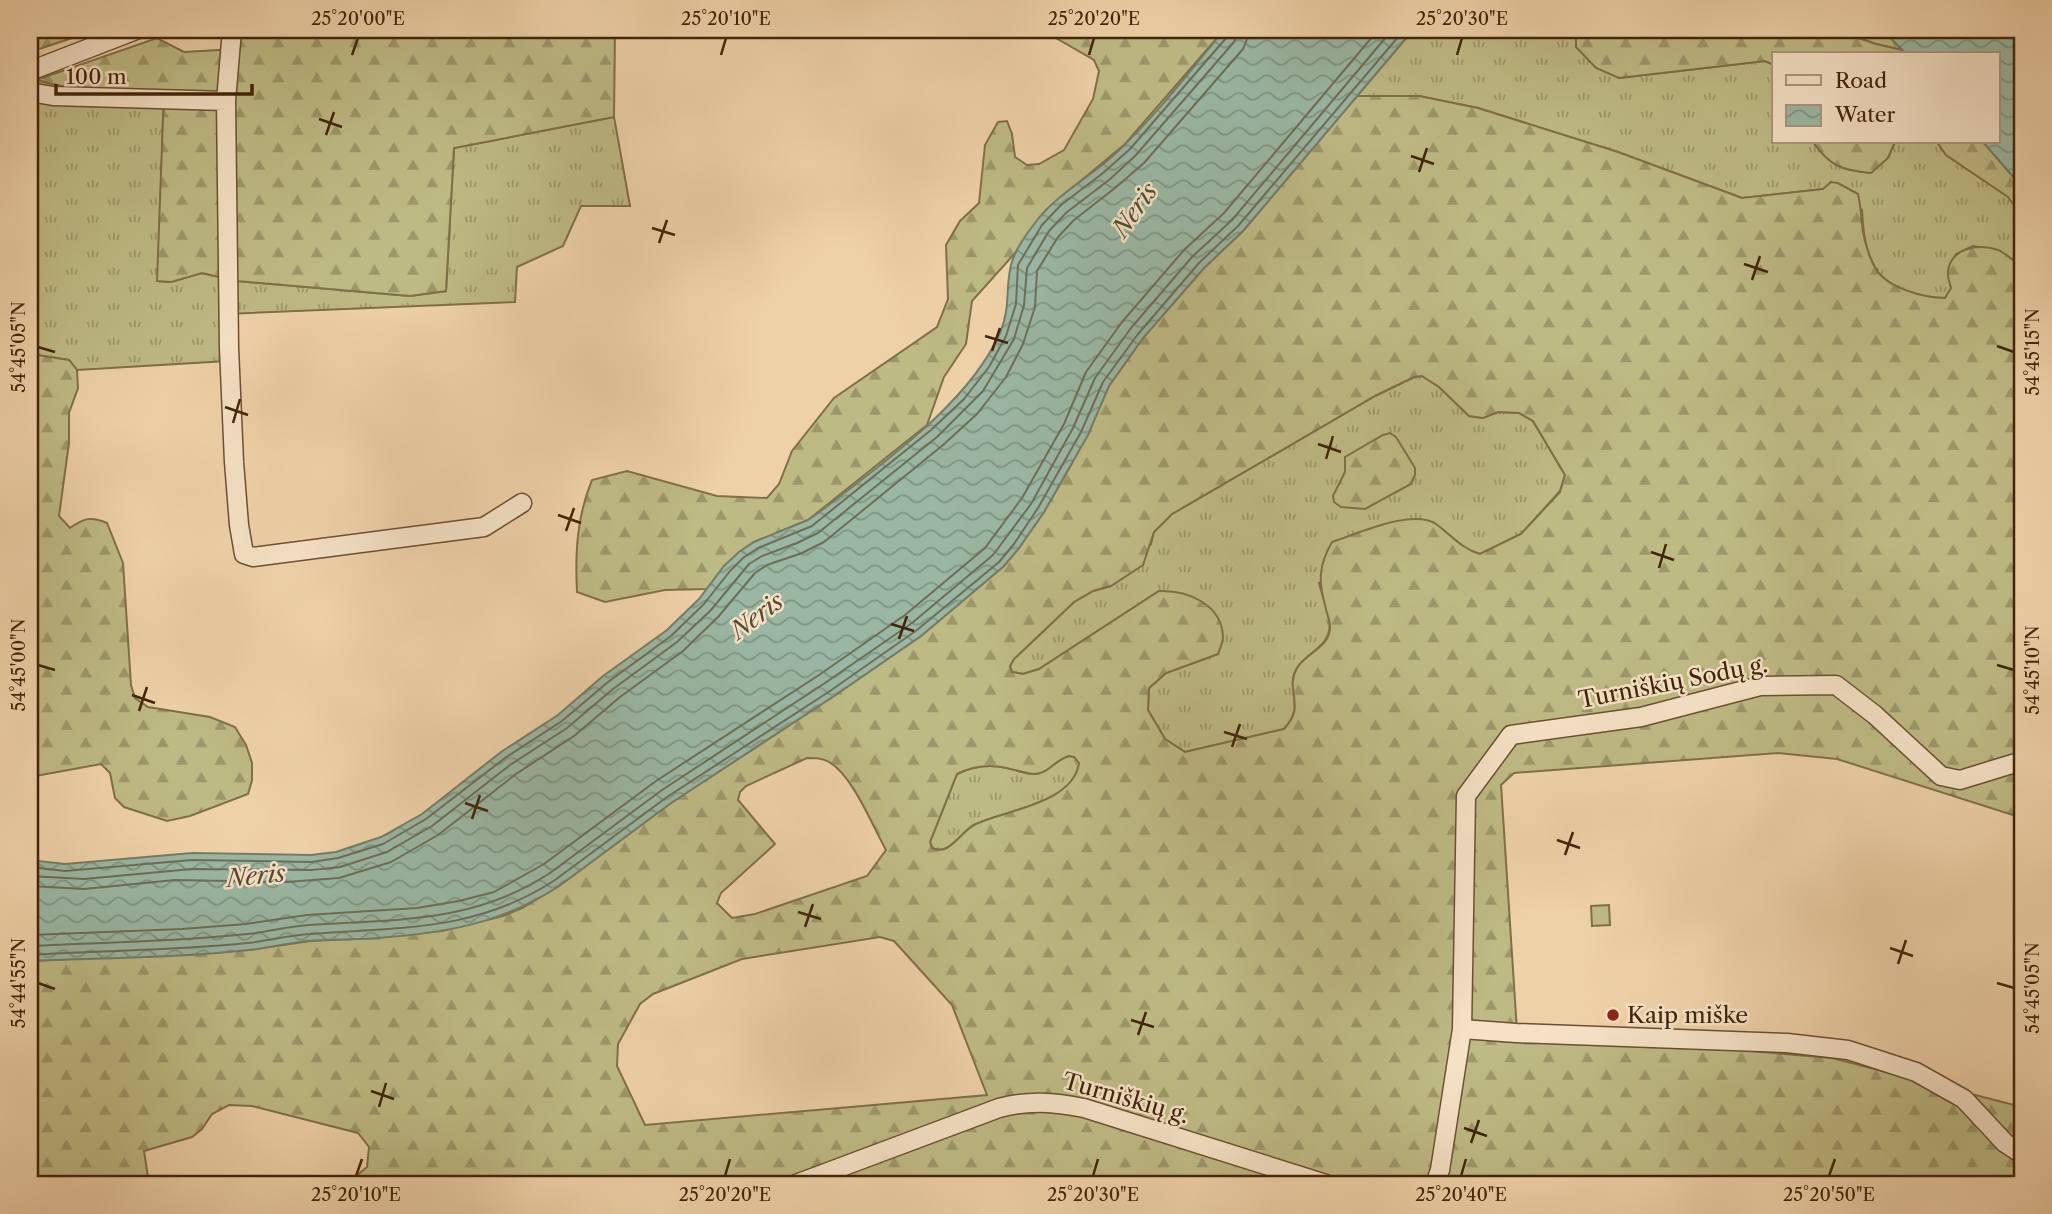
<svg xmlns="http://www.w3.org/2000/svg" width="2052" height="1214" viewBox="0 0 2052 1214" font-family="'Libre Caslon Text',serif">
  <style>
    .grass { fill: url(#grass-tufts); stroke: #807047; stroke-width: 2 }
    .forest { fill: url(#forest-firs); stroke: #807047; stroke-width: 2; fill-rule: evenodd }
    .park { fill: #beba84; stroke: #807047; stroke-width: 2 }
    .water { fill: url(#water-waves); stroke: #767d66; stroke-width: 2 }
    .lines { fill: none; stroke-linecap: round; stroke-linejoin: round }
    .shore { stroke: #6e6e57; stroke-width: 2 }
    .minor-casing { stroke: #6c5032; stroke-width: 21 }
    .minor { stroke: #f5e1c6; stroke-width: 18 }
    .ticks { fill: none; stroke: #41250a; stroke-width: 2.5 }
    .poi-dot { fill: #8f2418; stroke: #f5e1c6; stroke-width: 2.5 }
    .labels { text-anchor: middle; stroke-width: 5; stroke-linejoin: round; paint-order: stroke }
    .street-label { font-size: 23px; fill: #41250a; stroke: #f5e1c6 }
    .poi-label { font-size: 23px; fill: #41250a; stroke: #f5e1c6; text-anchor: start }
    .water-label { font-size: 24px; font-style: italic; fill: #574a30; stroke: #f5e1c6 }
    .neatline { fill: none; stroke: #41250a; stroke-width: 2.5 }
    .ticks-label { font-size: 18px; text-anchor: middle; fill: #41250a }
  </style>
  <defs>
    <pattern id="grass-tufts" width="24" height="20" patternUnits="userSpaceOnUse" patternTransform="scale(1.75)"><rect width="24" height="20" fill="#beba84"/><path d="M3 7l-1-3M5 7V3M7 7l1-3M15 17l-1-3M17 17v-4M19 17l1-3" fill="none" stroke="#9c976a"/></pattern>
    <pattern id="forest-firs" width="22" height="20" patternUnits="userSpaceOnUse" patternTransform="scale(1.75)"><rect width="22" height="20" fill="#beba84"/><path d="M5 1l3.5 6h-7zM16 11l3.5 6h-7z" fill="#9c976a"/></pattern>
    <pattern id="water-waves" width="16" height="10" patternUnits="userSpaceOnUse" patternTransform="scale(1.75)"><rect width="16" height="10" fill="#9ab7a4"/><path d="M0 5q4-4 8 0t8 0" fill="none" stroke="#7f9584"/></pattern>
  </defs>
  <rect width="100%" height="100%" fill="#efd1a8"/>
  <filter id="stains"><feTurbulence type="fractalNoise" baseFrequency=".00286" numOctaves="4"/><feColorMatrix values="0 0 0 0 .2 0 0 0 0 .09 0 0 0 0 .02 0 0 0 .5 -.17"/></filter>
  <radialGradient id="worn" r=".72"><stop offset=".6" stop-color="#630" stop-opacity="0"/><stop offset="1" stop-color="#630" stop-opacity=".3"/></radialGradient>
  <path class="grass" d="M1413 30H1576V47L1619 78 1765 61 1774 65V142H1813C1830 166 1841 170 1870 173L1888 158 1895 142H1937L1946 155 2009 197 2022 217V262L2017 263 1997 250 1973 246 1956 254 1948 271 1951 289 1945 298C1924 298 1887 288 1876 269 1865 252 1863 229 1862 210L1831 182 1824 189 1742 198 1618 152 1478 108 1419 96H1357Z
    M1835 30H1883L1902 50 1876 44Z
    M36 80 70 88 164 91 158 281 171 282 201 273 237 281 410 296 446 291 454 148 614 117 630 206H581L563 246 517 267 515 302 226 314 227 361 77 370 69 360 30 354V82Z
    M1422 376 1439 387 1469 416 1483 418 1498 412 1519 413 1533 421 1565 475 1560 491 1521 534 1480 554 1468 550 1433 522 1319 583C1322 596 1332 618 1329 631 1325 649 1306 653 1297 668 1284 690 1307 705 1284 729L1185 752 1165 739 1148 710 1149 688 1166 673 1218 654 1159 591 1039 669 1023 674 1012 672 1010 666 1014 659 1074 602 1093 591 1111 586 1151 544 1154 532 1172 514 1375 396 1414 377Z
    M1069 756 1075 757 1079 763C1074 803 1006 810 976 824 960 831 950 857 932 848L930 842 957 774C973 766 989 764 1007 768 1016 770 1025 774 1035 774 1049 773 1056 759 1069 756Z"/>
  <path class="forest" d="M30 30H96L30 52Z
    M242 30H615L614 117 454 148 446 291 410 296 237 281 202 273 171 282 157 281 164 92 70 88 36 80 157 38 184 52 236 49Z
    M1042 30H1224L1125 144 1046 210 1016 252 972 301 966 344 944 377 927 425 808 520 754 542 739 552 707 589 665 590 605 602 577 592C575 553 577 516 592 480L627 471 717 496 767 498 779 484 792 451 834 398 937 327 948 299 946 245 960 221 979 203 985 145 998 122 1007 121 1012 134 1015 157 1027 165 1039 164 1064 150 1093 99 1099 71 1094 60Z
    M1576 30H1835L1876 44 1902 50 1906 54H1774V65L1765 61 1619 78 1596 68 1576 47Z
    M1357 96H1419L1478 108 1618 152 1742 198 1823 189 1831 182 1838 183 1858 194C1861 207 1861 219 1863 232 1865 243 1870 260 1876 269 1887 288 1924 298 1945 298L1951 288C1950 284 1947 276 1948 272 1950 248 1979 243 1998 250 2007 253 2012 263 2022 262V818L1837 759 1778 753 1514 773 1501 785 1517 1031 1832 1058 2022 1107V1184H313L356 1176 367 1167 369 1147 358 1133 252 1106 229 1105 212 1114 202 1129 192 1137 144 1151 149 1184H30V961L248 950 310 941 375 938 442 931 503 916 522 908 559 886 671 803 834 696 921 636 1004 566 1019 548 1044 512 1071 465 1109 386 1143 338 1204 268 1243 231ZM1422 376 1439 387 1469 416 1483 418 1498 412 1519 413 1533 421 1565 475 1560 492 1521 534 1480 554C1462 549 1451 535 1436 524 1413 508 1357 534 1332 542 1319 565 1318 580 1325 605 1326 612 1330 620 1330 626 1331 647 1306 653 1297 668 1284 691 1307 705 1284 729L1185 752 1165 739 1148 710 1149 688 1166 673 1218 654C1220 649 1223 642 1223 637 1222 604 1187 590 1159 591L1039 669 1023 674 1012 672 1010 666 1014 659 1074 602 1093 591 1111 586 1143 565 1154 532 1172 514 1375 396 1414 377ZM1069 756 1074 757 1079 763C1074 803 1006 810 976 824 960 831 950 857 932 848L930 842 957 774C973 766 989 764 1007 768 1016 770 1026 774 1035 774 1049 773 1056 759 1069 756ZM807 758C815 758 822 758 829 762 853 776 872 825 886 850L867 876 755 914 732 918 717 903 721 893 775 844 738 800 740 792 746 786ZM880 937 894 941 952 1005 987 1095 645 1125 617 1066 618 1044 640 1004 653 994 742 959Z
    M1813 142H1895L1888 158 1871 173C1841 170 1830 166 1813 142Z
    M1937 142H1983L2022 187V217L2008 197 1946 155Z
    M30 354 69 360 77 370 78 388 69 413V443L59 516 70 528C84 518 91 516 107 523L123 563 131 685 135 698 148 707 210 717 235 727 246 745 252 763V780L248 794 190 816 167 821 124 807 115 798 110 773 101 764 30 777Z
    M1390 433 1396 437 1415 468V475L1411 484 1365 509 1341 507 1334 502 1333 496 1345 472V457L1383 435Z"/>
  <path class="park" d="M1609 905 1610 925 1592 926 1591 906Z"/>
  <path class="water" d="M1224 30H1413L1243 231 1204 268 1143 338 1109 386 1088 435 1044 512 1019 548 1004 566 921 636 834 696 671 803 559 886C501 924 445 933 377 938 354 940 330 939 307 941 288 943 268 948 249 950 176 958 103 958 30 961V860L65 864 192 853 311 855 336 852 381 837 422 814 501 752 558 715 603 676 667 630 699 599 724 566 739 552 754 542 808 520 825 508C885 461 969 403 1000 333 1011 306 1005 290 1011 265 1015 249 1028 232 1038 219 1059 193 1090 177 1115 154 1155 117 1189 72 1224 30Z
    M1883 30H2022V187L1983 142H1998V54H1906Z"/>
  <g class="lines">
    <path class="shore" d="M30 867 65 871 192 860 312 862 338 858 383 844 426 819 505 758 562 721 608 682 671 636 704 604 730 571 743 558 758 548 812 526 931 430 964 399 989 367 1006 336 1016 304 1018 265 1042 225 1061 205 1103 173 1130 149 1227 37 1229 30
      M30 876 84 879 192 869 312 870 340 867 387 852 432 826 510 765 567 728 613 689 677 642 711 610 749 564 762 556 797 543 818 533 937 437 983 391 1014 339 1024 305 1027 268 1049 231 1067 212 1109 180 1136 155 1234 42 1238 30
      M30 886 84 889 175 880 287 882 339 878 391 862 438 835 516 774 574 736 620 697 683 651 718 617 755 573 767 565 802 553 824 542 943 445 977 414 1006 377 1023 344 1035 307 1037 271 1058 237 1074 220 1115 188 1144 163 1243 49 1247 39 1248 30
      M30 935 182 929 246 924 307 915 417 908 459 901 494 892 544 864 656 781 819 675 905 615 985 548 1022 498 1064 424 1086 372 1122 322 1184 250 1224 213 1378 30
      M30 946C102 942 175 942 247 934 268 932 289 926 310 925 398 919 474 923 550 873L662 790 825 683 912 623 993 555 1031 504 1073 428 1095 378 1131 328 1192 257 1232 220 1392 30
      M30 955C102 950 175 951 247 943 268 941 289 935 310 934 400 927 476 932 555 880L667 797 830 691 917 630 999 562 1014 544 1038 508 1081 432 1103 382 1138 334 1199 263 1238 226 1404 30"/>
    <defs>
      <path id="minor" d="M232 30 226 101 229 348 234 462 239 525 244 554 253 557 484 527 522 503
        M30 71 136 30
        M30 92 53 96 226 101
        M1462 1029 1516 1033 1787 1043 1848 1050 1916 1072 1964 1099 2005 1143 2022 1154
        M796 1184 999 1108C1029 1100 1054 1102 1084 1108L1326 1184
        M1435 1184 1440 1170 1462 1029 1466 796 1511 735 1641 717 1760 686 1836 685 1875 715 1941 776 1960 780 2022 761"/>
    </defs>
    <use href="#minor" class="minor-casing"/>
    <use href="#minor" class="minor"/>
  </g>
  <path class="ticks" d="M352 55 358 38M721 55 726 38M1089 55 1094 38M1457 55 1462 38M319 119 342 127M326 135 334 112M1411 156 1434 164M1419 172 1427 148M652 228 675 235M659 243 667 220M1744 264 1768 272M1752 280 1760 256M985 336 1008 343M1997 346 2014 352M38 347 55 352M992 351 1000 328M225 407 248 415M233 423 240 399M1318 444 1341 452M1326 459 1333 436M558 515 581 523M566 531 574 508M1651 552 1674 560M1659 568 1666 544M891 624 914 631M899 639 907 616M38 665 55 670M1997 665 2014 670M132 695 155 703M139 711 147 687M1224 732 1247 739M1232 747 1240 724M465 803 488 811M472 819 480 795M1557 840 1580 848M1565 855 1573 832M798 912 821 919M805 927 813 904M1890 948 1913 956M1898 964 1906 940M38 983 55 989M1997 983 2014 988M1131 1020 1154 1027M1138 1035 1146 1012M371 1091 394 1099M379 1107 386 1083M1464 1128 1487 1136M1471 1143 1479 1120M356 1176 362 1159M725 1176 730 1159M1093 1176 1098 1159M1461 1176 1466 1159M1829 1176 1835 1159"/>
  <circle class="poi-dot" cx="1613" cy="1015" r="7"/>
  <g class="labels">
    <g class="street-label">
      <text transform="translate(1673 682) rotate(-11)" y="8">Turniškių Sodų g.</text>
      <text transform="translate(1126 1098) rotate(16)" y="8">Turniškių g.</text>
    </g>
    <g class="poi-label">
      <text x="1627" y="1023">Kaip miške</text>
    </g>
    <g class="water-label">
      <text transform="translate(1135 210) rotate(-55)" y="8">Neris</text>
      <text transform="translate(757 616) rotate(-37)" y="8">Neris</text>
      <text transform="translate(256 876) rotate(-6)" y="8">Neris</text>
    </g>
  </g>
  <rect width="2052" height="1214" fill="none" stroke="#efd1a8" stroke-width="77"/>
  <rect x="1772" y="52" width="228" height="91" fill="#f5e1c6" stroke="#ad967b" stroke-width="2"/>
  <rect x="1786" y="75" width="35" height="10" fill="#f5e1c6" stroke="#ad967b" stroke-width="2"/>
  <text x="1835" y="88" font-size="21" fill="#41250a">Road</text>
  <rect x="1786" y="105" width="35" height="21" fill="url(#water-waves)" stroke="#ad967b" stroke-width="2"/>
  <text x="1835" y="122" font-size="21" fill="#41250a">Water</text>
  <path d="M56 84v10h196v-10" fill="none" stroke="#41250a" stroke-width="3.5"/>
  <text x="66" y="84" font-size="21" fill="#41250a" stroke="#f5e1c6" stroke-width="5" paint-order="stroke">100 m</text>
  <rect x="38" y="38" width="1976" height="1138" class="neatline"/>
  <g class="ticks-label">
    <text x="358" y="25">25°20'00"E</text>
    <text x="726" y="25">25°20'10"E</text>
    <text x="1094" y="25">25°20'20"E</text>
    <text x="1462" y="25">25°20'30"E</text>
    <text transform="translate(19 347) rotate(-90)" y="6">54°45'05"N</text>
    <text transform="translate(2033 352) rotate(-90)" y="6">54°45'15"N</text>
    <text transform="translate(19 665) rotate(-90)" y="6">54°45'00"N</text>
    <text transform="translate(2033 670) rotate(-90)" y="6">54°45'10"N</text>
    <text transform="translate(19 983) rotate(-90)" y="6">54°44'55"N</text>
    <text transform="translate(2033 988) rotate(-90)" y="6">54°45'05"N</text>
    <text x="356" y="1201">25°20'10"E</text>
    <text x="725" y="1201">25°20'20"E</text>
    <text x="1093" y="1201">25°20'30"E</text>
    <text x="1461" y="1201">25°20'40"E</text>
    <text x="1829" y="1201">25°20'50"E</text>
  </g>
  <rect width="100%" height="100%" filter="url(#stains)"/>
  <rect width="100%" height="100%" fill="url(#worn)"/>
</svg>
